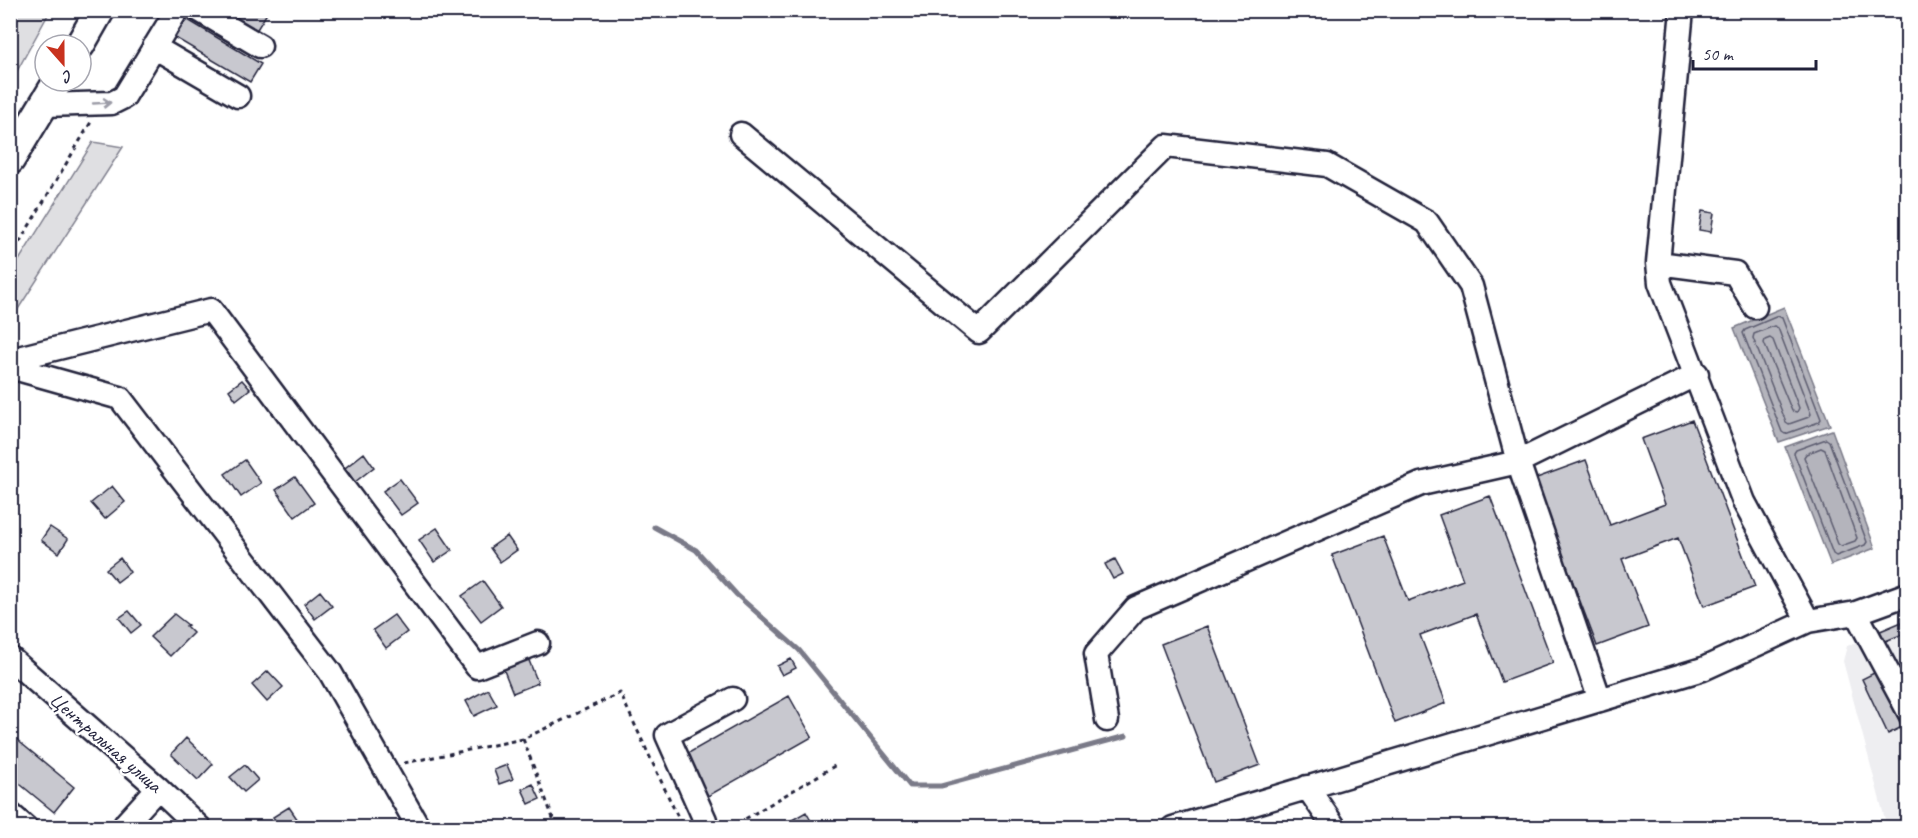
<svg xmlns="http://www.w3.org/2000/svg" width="1918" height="838" viewBox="0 0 1918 838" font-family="Caveat,sans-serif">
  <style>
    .built { fill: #eeeef1 }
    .green { fill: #dfdfe2; stroke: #80808e; stroke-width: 1.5 }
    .water { fill: #b4b4bc; stroke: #7a7a88; stroke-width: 1.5 }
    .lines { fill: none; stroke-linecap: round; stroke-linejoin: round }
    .shore { stroke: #5c5c6f; stroke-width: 1.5 }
    .stream { stroke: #7a7a88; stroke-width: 5 }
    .building { fill: #c8c8cf; stroke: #22223b; stroke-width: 1.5 }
    .minor-casing { stroke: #22223b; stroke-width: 27 }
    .major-casing { stroke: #22223b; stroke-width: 33 }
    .path { stroke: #22223b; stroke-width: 3; stroke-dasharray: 4.5 4.5; stroke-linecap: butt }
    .minor { stroke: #fff; stroke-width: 22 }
    .major { stroke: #fff; stroke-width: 28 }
    .oneway { stroke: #9c9ca7 }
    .labels { text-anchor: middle; stroke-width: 5; stroke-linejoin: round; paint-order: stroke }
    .street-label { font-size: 21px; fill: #22223b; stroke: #fff }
  </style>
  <rect width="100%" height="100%" fill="#fff"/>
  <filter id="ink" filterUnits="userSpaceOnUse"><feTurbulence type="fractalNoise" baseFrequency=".0167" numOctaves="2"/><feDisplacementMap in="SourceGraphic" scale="12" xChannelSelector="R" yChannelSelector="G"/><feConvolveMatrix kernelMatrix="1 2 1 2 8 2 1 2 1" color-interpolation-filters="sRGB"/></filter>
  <g filter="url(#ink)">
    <path class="built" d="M1907 622V827H1887L1843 661 1847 646Z"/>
    <path class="green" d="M11 10 50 11 11 82 10 11Z
      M93 142 123 147 11 320V273Z"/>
    <path class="water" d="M1784 307 1830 425 1779 442 1734 328Z
      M1832 430 1875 548 1831 565 1785 447Z"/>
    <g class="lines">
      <path class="shore" d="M1778 316 1782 318 1821 419 1819 422 1785 434 1782 432 1743 333 1745 330Z
        M1774 326 1778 328 1811 414 1809 417 1789 424 1786 422 1753 338 1754 334Z
        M1770 338 1773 340 1799 408 1797 412 1792 411 1764 343 1765 340Z
        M1826 439 1829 441 1867 542 1865 545 1836 556 1833 554 1794 453 1796 450Z
        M1821 448 1825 450 1857 538 1855 541 1841 546 1838 544 1804 457 1806 454Z"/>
      <path class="stream" d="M654 527 696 550 737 595 799 650 910 786H941L1126 736"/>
    </g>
    <path class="building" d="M220 10H269L256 31Z
      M183 17 261 64 250 82 172 36Z
      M1702 211 1714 213 1711 232 1699 230Z
      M242 380 250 389 236 400 229 390Z
      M1692 420 1755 587 1704 606 1678 538 1622 559 1648 627 1597 646 1534 479 1586 460 1610 525 1665 504 1641 439Z
      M364 453 374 467 355 482 345 468Z
      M245 460 261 483 241 497 225 474Z
      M295 477 314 503 295 517 276 490Z
      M400 479 418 503 401 515 383 491Z
      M112 486 125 502 105 519 91 503Z
      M1490 496 1553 663 1502 682 1476 614 1420 635 1446 703 1395 723 1332 555 1383 536 1408 601 1463 580 1439 515Z
      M50 527 68 539 59 553 41 540Z
      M437 528 452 550 434 562 419 540Z
      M507 536 517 550 500 562 490 548Z
      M120 558 130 572 117 582 106 569Z
      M1115 559 1123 574 1113 579 1105 564Z
      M483 581 501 606 481 621 462 596Z
      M320 591 332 606 315 619 304 604Z
      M129 611 141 625 131 633 119 618Z
      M174 614 188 625 186 626 193 633 170 656 150 637Z
      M394 615 407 632 386 648 373 630Z
      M1904 621 1908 632 1883 642 1878 632Z
      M1207 626 1260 765 1214 782 1161 644Z
      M528 658 538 683 513 693 503 668Z
      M791 659 796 668 782 675 777 666Z
      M268 671 283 687 267 702 252 685Z
      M1876 672 1902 727 1888 734 1862 679Z
      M488 689 497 705 474 716 466 701Z
      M789 696 812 737 708 796 685 755Z
      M10 734 74 787 54 812 10 776Z
      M186 738 213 764 198 780 171 754Z
      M245 765 258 780 244 792 230 777Z
      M507 765 513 779 499 784 494 770Z
      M533 784 540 799 529 804 522 789Z
      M289 807 300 823 293 828H280L273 817Z
      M806 812 815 828H787L785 824Z"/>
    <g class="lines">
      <defs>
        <path id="minor" d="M199 10 260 46
          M1682 10 1658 263 1660 283 1744 502 1808 621
          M154 47 238 96
          M44 105 112 103 124 97 177 10
          M741 134 979 332 1166 146 1327 165 1427 222 1471 286 1518 462 1697 374
          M1658 263 1735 273 1755 307
          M10 360 211 310 477 667 538 643
          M10 367 120 398 330 672 419 828
          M1856 613 1908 710
          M10 658 158 788 200 828
          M1107 720 1096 654 1136 608 1421 484 1518 462 1600 700
          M1307 787 1335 828
          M10 814 26 828
          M705 820 667 735 733 699
          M129 828 126 823 158 788
          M1173 828 1703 669 1808 621 1856 613 1908 594"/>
        <path id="major" d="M80 45 100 10
          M10 160 58 81"/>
      </defs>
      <use href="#minor" class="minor-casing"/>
      <use href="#major" class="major-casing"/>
      <path class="path" d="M10 258 91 122
        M523 739 556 826
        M404 763 523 739 620 693 683 828
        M730 828 836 765"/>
      <use href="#minor" class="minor"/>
      <use href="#major" class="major"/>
    </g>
    <defs><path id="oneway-shaft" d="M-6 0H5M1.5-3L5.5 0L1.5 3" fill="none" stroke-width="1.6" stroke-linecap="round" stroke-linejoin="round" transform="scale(1.5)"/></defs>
    <use class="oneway" href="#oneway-shaft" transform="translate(102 103) rotate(-3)"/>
  </g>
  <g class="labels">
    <g class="street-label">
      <text transform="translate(106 742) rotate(41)" y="7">Центральная улица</text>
    </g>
  </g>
  <rect width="1918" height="838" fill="none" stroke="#fff" stroke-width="36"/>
  <rect x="18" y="18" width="1882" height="802" fill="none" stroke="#22223b" stroke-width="2" filter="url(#ink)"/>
  <g transform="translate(63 63) rotate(159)"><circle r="28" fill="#ffffff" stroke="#a7a7b1" stroke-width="1.5"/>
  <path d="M0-4.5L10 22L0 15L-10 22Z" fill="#c8321e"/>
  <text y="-9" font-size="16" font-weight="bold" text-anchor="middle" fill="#22223b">С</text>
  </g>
  <path d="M1693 60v9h123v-9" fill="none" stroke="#22223b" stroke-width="3"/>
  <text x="1702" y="60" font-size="18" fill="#22223b" stroke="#ffffff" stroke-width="4.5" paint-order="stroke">50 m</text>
</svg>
